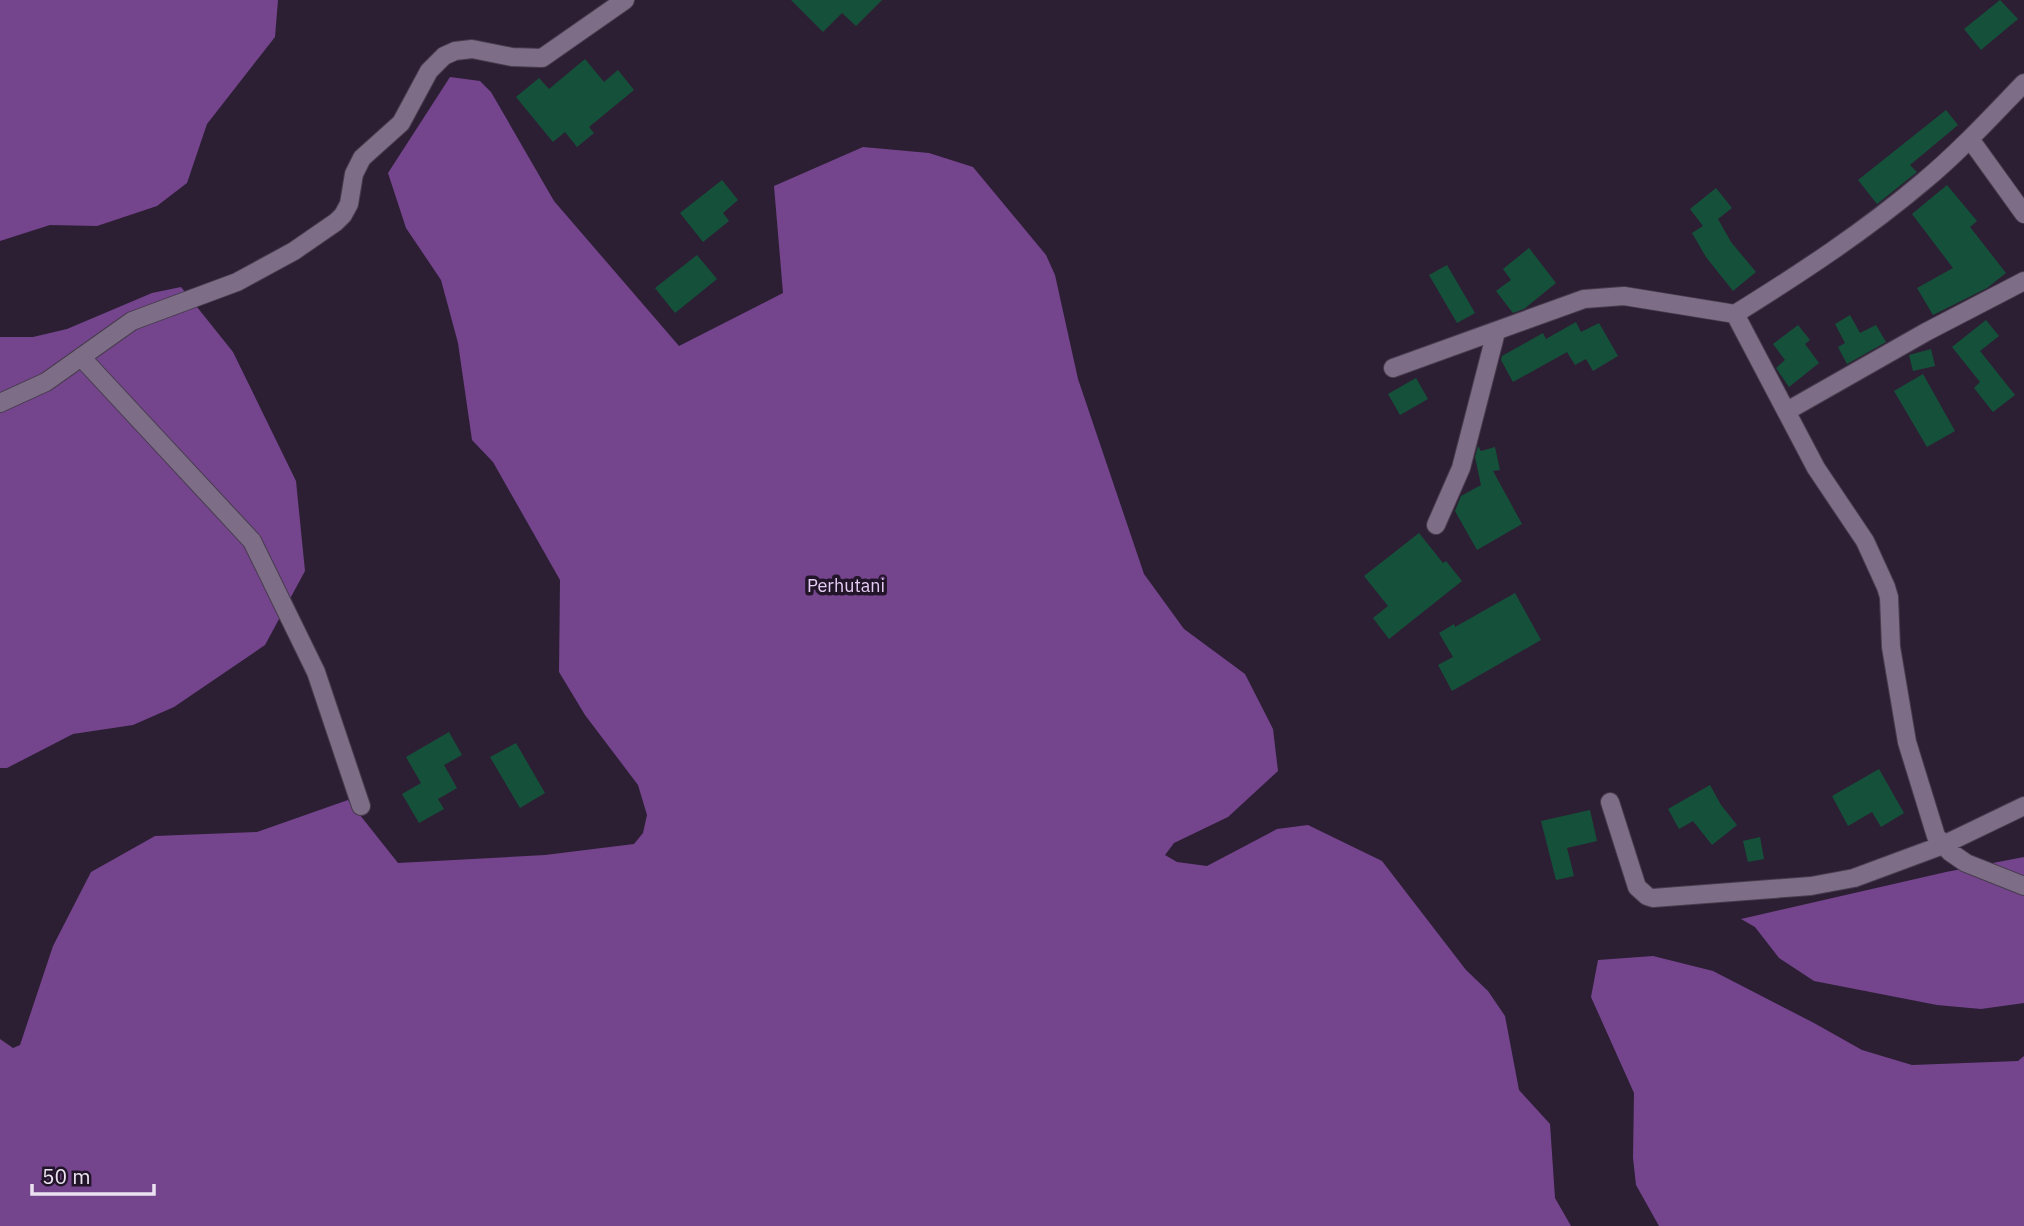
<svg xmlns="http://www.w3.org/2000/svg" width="2024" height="1226" viewBox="0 0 2024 1226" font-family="'IBM Plex Sans',sans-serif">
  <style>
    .forest { fill: #74448d }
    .building { fill: #15513a }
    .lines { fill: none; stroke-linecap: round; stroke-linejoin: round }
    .minor-casing { stroke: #483c4e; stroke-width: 20 }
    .minor { stroke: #7d6d86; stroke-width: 18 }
    .labels { text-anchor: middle; stroke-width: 7; stroke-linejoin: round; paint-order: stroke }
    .park-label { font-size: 18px; fill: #e6cdf5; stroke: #221529 }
  </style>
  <rect width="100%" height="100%" fill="#2c1f33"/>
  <path class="forest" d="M0 0H278L275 37 207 124 187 183 157 206 97 226 50 225 0 241Z
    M450 77 480 81 491 92 554 201 679 346 783 293 774 186 863 147 929 153 973 167 1046 255 1055 275 1078 379 1144 574 1184 629 1245 674 1273 729 1278 771 1228 817 1174 843 1165 855 1177 862 1207 866 1277 829 1308 825 1382 861 1466 970 1488 991 1505 1016 1519 1090 1550 1124 1555 1198 1571 1226H0V1039L13 1048 20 1045 53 946 91 872 155 836 257 832 348 800 398 863 545 855 634 844 643 833 647 815 638 785 585 715 559 672 560 580 493 462 472 440 458 343 441 280 406 228 388 173Z
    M181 287 233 352 296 481 305 571 265 645 174 707 133 725 73 734 7 768H0V337H33L67 329 152 293Z
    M2024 857V1003L1981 1009 1937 1005 1814 981 1779 958 1755 927 1741 919 1946 872Z
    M1653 956 1713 971 1814 1023 1862 1050 1912 1065 2018 1061 2024 1056V1226H1659L1636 1185 1633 1158 1634 1093 1591 997 1598 960Z"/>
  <path class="building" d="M791 0H882L856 26 842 13 823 32Z
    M2000 0 2018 19 1981 50 1964 29Z
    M585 59 604 82 618 70 634 90 589 127 594 133 577 147 565 132 553 142 516 97 539 78 549 89Z
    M1946 110 1958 125 1910 165 1917 172 1877 204 1858 180Z
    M722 180 738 200 723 213 729 221 703 242 680 213Z
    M1947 185 1977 221 1970 227 2006 273 1987 288 1933 315 1917 288 1953 268 1912 214Z
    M1716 188 1732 208 1718 219 1731 242 1756 272 1733 291 1706 257 1692 233 1703 226 1690 209Z
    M1529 248 1556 283 1524 309 1513 313 1496 291 1511 280 1503 269Z
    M697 255 717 279 675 313 655 288Z
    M1447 265 1475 313 1457 323 1429 275Z
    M1850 315 1860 333 1876 325 1886 342 1847 364 1838 347 1845 343 1835 324Z
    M1986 320 1999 336 1980 351 2015 395 1993 412 1974 388 1980 382 1952 347Z
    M1576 322 1581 332 1599 323 1618 356 1593 371 1586 359 1575 365 1567 352 1513 382 1501 360 1502 356 1543 333 1546 339Z
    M1798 325 1810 340 1805 344 1819 363 1789 387 1776 368 1785 360 1773 344Z
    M1931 349 1935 366 1913 371 1909 355Z
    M1923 374 1955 431 1927 447 1894 391Z
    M1416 378 1428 399 1400 415 1388 394Z
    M1478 446 1481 451 1495 447 1500 470 1493 471 1522 524 1477 550 1455 511 1461 496 1481 485 1475 457Z
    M1419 533 1443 563 1446 561 1462 581 1389 639 1373 618 1388 606 1364 576Z
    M1515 593 1541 640 1452 691 1438 665 1453 657 1439 633 1454 624 1455 627Z
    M449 732 462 755 444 765 457 788 438 799 444 809 419 823 402 794 421 783 406 757Z
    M516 743 545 793 520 808 490 757Z
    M1879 769 1904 813 1881 827 1872 812 1848 826 1832 796Z
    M1710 785 1721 805 1737 825 1712 845 1693 821 1679 829 1668 809Z
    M1590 810 1597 841 1567 848 1574 876 1556 880 1541 821Z
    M1760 837 1764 859 1748 862 1743 841Z"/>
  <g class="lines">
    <defs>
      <path id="minor" d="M1970 139 2024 214
        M1735 314 1816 468 1865 541 1886 587 1889 597 1891 647 1907 742 1936 836 1950 852 1966 863 2024 886
        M81 357 252 541 316 672 361 806
        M1393 368 1584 299 1624 296 1735 314C1801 273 1865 231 1924 181 1960 151 1992 116 2024 83
        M0 403 46 382 132 321 237 282 294 251 336 222 343 215 349 204 354 174 362 158 401 123 429 71 444 56 455 51 472 49 512 57 542 58 625 0
        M1787 411 1926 332 2024 281
        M1436 525 1461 468 1496 332
        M1610 802 1637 887 1647 896 1653 898 1811 886 1854 878 1943 845 2024 806"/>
    </defs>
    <use href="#minor" class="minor-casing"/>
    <use href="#minor" class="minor"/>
  </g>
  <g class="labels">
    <g class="park-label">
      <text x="846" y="592">Perhutani</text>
    </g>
  </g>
  <path d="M32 1184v10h122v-10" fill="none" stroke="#ebe2f0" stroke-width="3.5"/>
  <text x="42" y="1184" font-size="21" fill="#ebe2f0" stroke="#221529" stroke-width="5" paint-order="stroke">50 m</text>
</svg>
